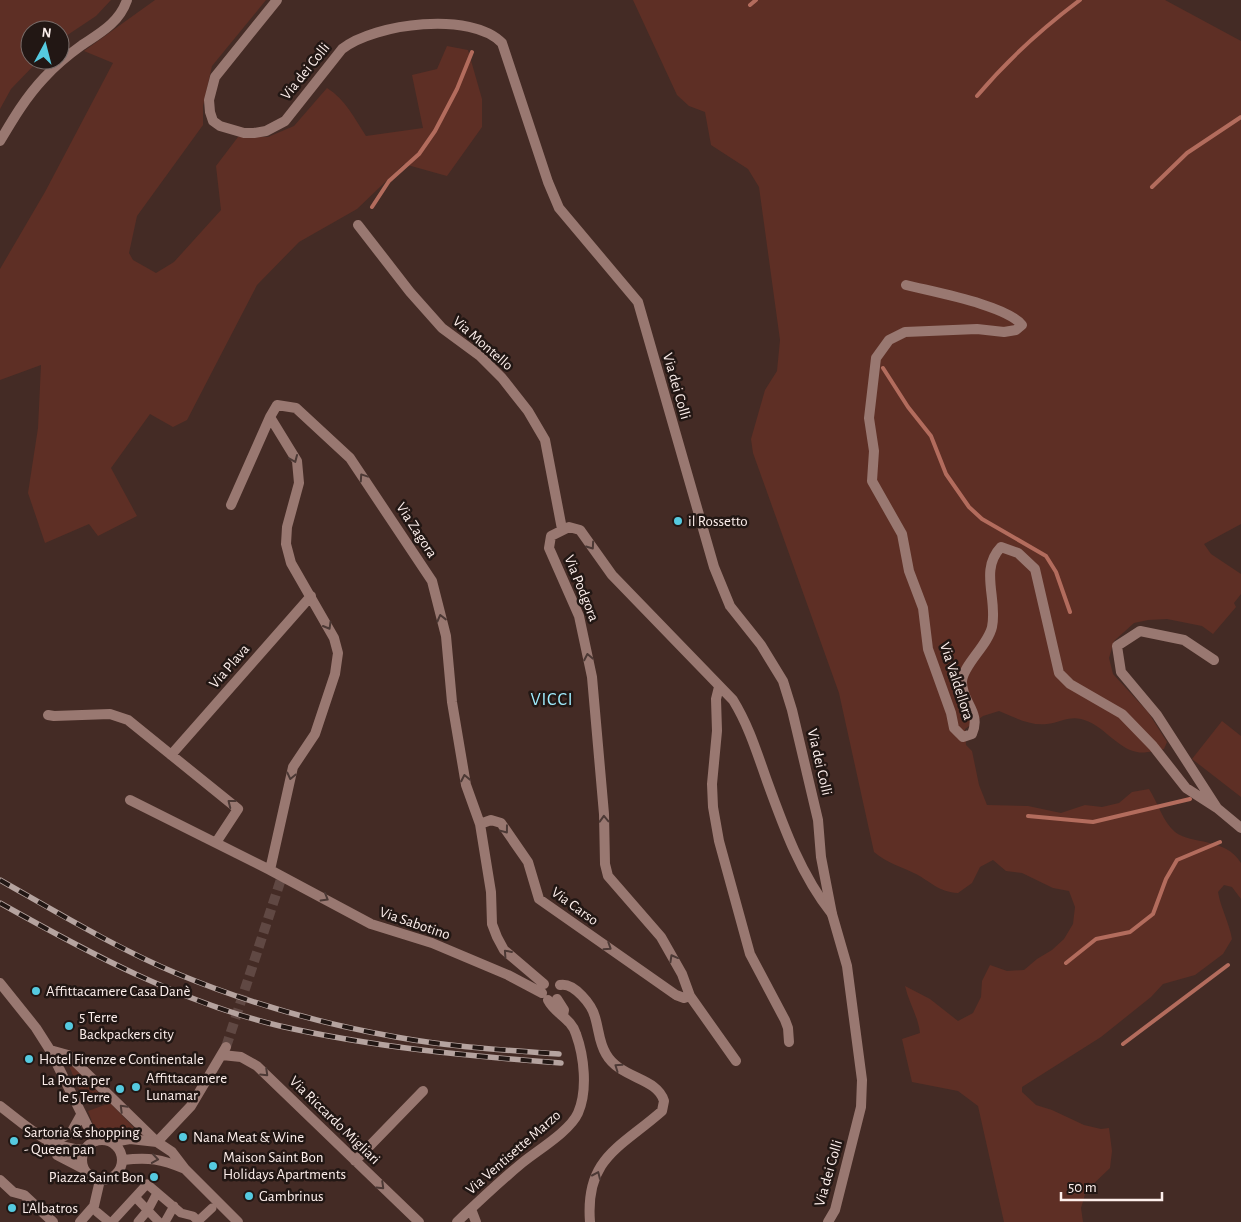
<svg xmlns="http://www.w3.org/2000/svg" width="1241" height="1222" viewBox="0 0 1241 1222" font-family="'Alegreya Sans',sans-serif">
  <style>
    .green { fill: #5e2f25 }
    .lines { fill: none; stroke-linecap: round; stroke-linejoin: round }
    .stream { stroke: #b36c5d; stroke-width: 4 }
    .minor-tunnel { stroke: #604843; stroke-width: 10; stroke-dasharray: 10 5; stroke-linecap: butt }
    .pedestrian { stroke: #997871; stroke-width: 9 }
    .minor { stroke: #997871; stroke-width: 10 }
    .tertiary { stroke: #997871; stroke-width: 10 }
    .rail-casing { stroke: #b5a39f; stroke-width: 5.5 }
    .rail { stroke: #221714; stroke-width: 4; stroke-dasharray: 11; stroke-linecap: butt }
    .oneway { stroke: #4c3935 }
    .poi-dot { fill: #55cae0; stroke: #221714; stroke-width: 2 }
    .labels { text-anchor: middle; stroke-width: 5; stroke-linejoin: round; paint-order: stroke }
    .street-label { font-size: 15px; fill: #fdefec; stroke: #221714 }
    .poi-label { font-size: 15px; fill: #fdefec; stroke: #221714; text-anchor: start }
    .quarter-label { font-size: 18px; letter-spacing: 1px; fill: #a0eeff; stroke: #221714 }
  </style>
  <rect width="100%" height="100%" fill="#442b25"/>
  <path class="green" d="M0 0H111L96 16 60 40V30H30V60H39L11 89 0 109Z
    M155 0H266L212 66 203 106V125L137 216 129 253 133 260 156 273 174 262 221 210 216 166 238 137H268L294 126 327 88C345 99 355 119 366 136L423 128 412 75 437 69 447 46 468 50 482 99V127L447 176 404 164 357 209 299 242 257 285 187 420 173 427 150 414 111 468 137 516 98 536 89 524 45 543 28 493 38 428 41 365 0 380V269L45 192 113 63 84 51Z
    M633 0H1165L1241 41V524L1204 544 1211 554 1241 574V594L1234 603 1236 607 1213 634 1202 626 1167 619 1148 620 1134 623 1114 641 1109 658 1113 674 1148 712 1167 742 1164 749C1156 750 1145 754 1137 752 1116 748 1103 724 1081 719 1068 716 1059 723 1047 724 1030 726 1014 717 999 711L983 716 965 729 966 745 972 751 979 785 987 805 1028 806 1061 813 1085 805 1102 807 1119 803 1132 792 1149 789C1158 803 1163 822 1175 832 1192 845 1225 837 1241 863V899L1232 887 1224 885 1218 892C1221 909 1229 922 1232 939L1223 954 1195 975 1163 984 1151 997 1101 1037 1022 1087V1092L1036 1105 1052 1110 1084 1125 1101 1129 1109 1128 1112 1151 1110 1168 1086 1191 1081 1208 1083 1222H1004L978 1106 958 1091 912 1082 902 1039 920 1033C918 1016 909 1003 905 986L930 999 958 1021 973 1013 981 997 982 981 990 965 1007 971 1024 970 1037 959 1052 950 1064 939 1073 924 1075 907 1069 891 1053 888 1022 873 1006 871 993 860 980 867 972 883 958 893C939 892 931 882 916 874 900 866 887 863 874 852L839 693 753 453 751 439 765 390 777 371 780 340 759 187 748 169 711 145 705 112 689 106 677 95Z
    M1222 721 1241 736V797L1192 759Z
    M69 1066 74 1067 100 1094 84 1101Z
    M110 1103 139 1133 98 1129 93 1124 88 1111Z"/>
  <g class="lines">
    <path class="stream" d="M750 5 756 0
      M977 96C1009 58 1040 30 1080 0
      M1152 187 1187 153 1241 117
      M372 207 389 181 419 154 435 131 457 89 472 52
      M883 368 908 407 931 436 946 474 969 507 982 519 1046 556 1056 572 1070 612
      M1028 816 1093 822 1190 799
      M1066 963 1096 939 1130 932 1153 914 1166 879 1177 860 1220 842
      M1123 1044 1228 965"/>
    <path class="minor-tunnel" d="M226 1047 282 876"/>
    <path class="pedestrian" d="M135 1197 159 1222
      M97 1212 109 1222
      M112 1222 147 1184 181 1213 193 1216 198 1221
      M138 1222 148 1210 157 1193
      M165 1222 174 1206
      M197 1222 212 1208"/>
    <path class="minor" d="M0 141C13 119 26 97 44 78 55 66 68 55 82 45 100 33 119 23 127 0
      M358 225 410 292 442 328 480 356 502 378 528 411 545 440 562 529
      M906 285C933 292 1006 305 1022 325L1016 330 1004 332 977 329 905 332 889 340 876 358 869 418 874 451 872 481 902 534 909 571 923 608 928 649 951 713 954 728 963 737 972 734C982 712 961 702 962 681 963 665 988 645 992 627 998 599 979 570 1001 547L1018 553 1035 569 1059 673 1070 684 1122 714 1153 746 1186 788 1217 808
      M270 417 297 461 299 483 287 527 286 544 291 563 334 638 338 653 335 674 315 734 293 767 270 870 371 924 432 943 508 975 542 993
      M231 505 270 417 277 405 296 408 350 458 432 581 446 636 452 702 466 785 480 824
      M1214 660 1184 640 1140 631 1117 646 1121 672 1157 715 1217 808 1241 828
      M719 687 716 699 717 731 712 784 713 807 719 841 750 954 785 1020 788 1028 789 1042
      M48 715 54 716 110 714 128 720 238 809 217 841
      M171 755 311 596
      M130 800 270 870
      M0 983 36 1028 50 1050 95 1141
      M544 984 504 950 497 937 492 924 491 892 480 824 491 820 501 823 528 862 539 899 676 995 684 998 690 996 682 974 661 937 608 876 605 864 604 814 592 677 579 616 549 548 551 536 569 527 580 530 612 575 733 700C749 726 757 753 767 781 784 828 801 875 832 914
      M560 985C574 982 592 1005 595 1017 599 1030 599 1043 606 1054 620 1079 657 1077 664 1101L662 1111C620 1148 585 1158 590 1222
      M690 996 736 1061
      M557 999 564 1010 563 1015
      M50 1050 68 1055 157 1142 191 1106 226 1047
      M222 1055 241 1057 257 1066 419 1222
      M49 1143 71 1133 81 1115
      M355 1161 423 1091
      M0 1180 13 1192 24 1195 53 1222
      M471 1209 476 1222
      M80 1222 94 1206 100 1180
      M457 1222C478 1202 499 1182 522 1163 538 1150 570 1131 578 1113 588 1090 584 1056 576 1034 571 1018 555 1014 548 1000"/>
    <path class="tertiary" d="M277 0 215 77 209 100 210 112 213 121 220 126 244 133H254L266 131 285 121 342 49C375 23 472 11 502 43L548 182 559 208 638 302 714 567 730 606 761 645 783 681 792 710 818 820 821 857 832 914 847 966 862 1080 861 1107 835 1210 828 1222
      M0 1106C29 1128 46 1147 84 1150
      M82 1160a20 20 0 1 1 40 0a20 20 0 1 1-40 0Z
      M113 1142 130 1139 157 1142 172 1152 185 1169 238 1222
      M49 1143 57 1155 84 1169
      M123 1160C149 1157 161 1159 185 1169"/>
    <defs>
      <path id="rail" d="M0 880C58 913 116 948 178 974 248 1003 322 1024 396 1037 450 1047 505 1050 559 1054
        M0 903C89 953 180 1002 280 1026 372 1047 467 1056 561 1063"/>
    </defs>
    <use href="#rail" class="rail-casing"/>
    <use href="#rail" class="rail"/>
  </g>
  <defs><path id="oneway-chevron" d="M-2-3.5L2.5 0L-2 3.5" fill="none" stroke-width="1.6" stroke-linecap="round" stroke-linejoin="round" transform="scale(1.25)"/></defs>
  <g class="oneway">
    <use href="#oneway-chevron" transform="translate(294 459) rotate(67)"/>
    <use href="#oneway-chevron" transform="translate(363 477) rotate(-124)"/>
    <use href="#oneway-chevron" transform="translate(591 546) rotate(55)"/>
    <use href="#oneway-chevron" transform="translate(441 618) rotate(-104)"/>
    <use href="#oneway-chevron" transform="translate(328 626) rotate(60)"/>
    <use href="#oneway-chevron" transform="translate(588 657) rotate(-101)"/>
    <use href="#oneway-chevron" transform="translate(291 776) rotate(103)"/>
    <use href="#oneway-chevron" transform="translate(465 778) rotate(-101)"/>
    <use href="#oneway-chevron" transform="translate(231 803) rotate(-142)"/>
    <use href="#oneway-chevron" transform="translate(604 819) rotate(-92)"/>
    <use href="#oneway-chevron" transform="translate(505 830) rotate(53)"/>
    <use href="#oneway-chevron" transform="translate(325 898) rotate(30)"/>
    <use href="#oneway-chevron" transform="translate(608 947) rotate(33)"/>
    <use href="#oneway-chevron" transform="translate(507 953) rotate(-132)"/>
    <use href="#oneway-chevron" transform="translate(673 958) rotate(-119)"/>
    <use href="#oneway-chevron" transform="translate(618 1067) rotate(-145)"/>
    <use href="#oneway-chevron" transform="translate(265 1073) rotate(44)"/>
    <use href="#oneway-chevron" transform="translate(123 1108) rotate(-135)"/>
    <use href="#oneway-chevron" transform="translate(155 1159) rotate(8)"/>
    <use href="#oneway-chevron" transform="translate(597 1175) rotate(-66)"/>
    <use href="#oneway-chevron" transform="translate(381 1186) rotate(44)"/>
  </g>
  <g class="poi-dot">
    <circle cx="678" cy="521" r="5"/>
    <circle cx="36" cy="991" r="5"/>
    <circle cx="69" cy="1026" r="5"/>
    <circle cx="29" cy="1059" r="5"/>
    <circle cx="136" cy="1087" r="5"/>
    <circle cx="120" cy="1089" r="5"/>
    <circle cx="183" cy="1137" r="5"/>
    <circle cx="14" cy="1141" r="5"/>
    <circle cx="213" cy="1166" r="5"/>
    <circle cx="154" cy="1177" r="5"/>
    <circle cx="249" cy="1196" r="5"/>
    <circle cx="12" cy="1208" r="5"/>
  </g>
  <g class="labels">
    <g class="street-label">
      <text transform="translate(305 71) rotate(-51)" y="5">Via dei Colli</text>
      <text transform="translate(483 343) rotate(41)" y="5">Via Montello</text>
      <text transform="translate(677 386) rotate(74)" y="5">Via dei Colli</text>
      <text transform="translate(417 530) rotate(57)" y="5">Via Zagora</text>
      <text transform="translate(582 588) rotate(68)" y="5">Via Podgora</text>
      <text transform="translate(229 666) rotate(-49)" y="5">Via Plava</text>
      <text transform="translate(957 681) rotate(72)" y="5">Via Valdellora</text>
      <text transform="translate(820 762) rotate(77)" y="5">Via dei Colli</text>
      <text transform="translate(575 906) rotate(36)" y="5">Via Carso</text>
      <text transform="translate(415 923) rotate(19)" y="5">Via Sabotino</text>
      <text transform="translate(335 1120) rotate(44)" y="5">Via Riccardo Migliari</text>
      <text transform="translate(513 1152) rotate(-41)" y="5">Via Ventisette Marzo</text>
      <text transform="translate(828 1173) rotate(-74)" y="5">Via dei Colli</text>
    </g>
    <g class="poi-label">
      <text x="688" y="526">il Rossetto</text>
      <text x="46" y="996">Affittacamere Casa Danè</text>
      <text x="79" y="1022">5 Terre<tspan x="79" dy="17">Backpackers city</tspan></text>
      <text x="39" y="1064">Hotel Firenze e Continentale</text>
      <text x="146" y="1083">Affittacamere<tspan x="146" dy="17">Lunamar</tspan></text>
      <text x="110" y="1085" text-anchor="end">La Porta per<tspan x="110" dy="17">le 5 Terre</tspan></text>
      <text x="24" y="1137">Sartoria &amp; shopping<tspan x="24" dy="17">- Queen pan</tspan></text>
      <text x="193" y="1142">Nana Meat &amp; Wine</text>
      <text x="223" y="1162">Maison Saint Bon<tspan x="223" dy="17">Holidays Apartments</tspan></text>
      <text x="144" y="1182" text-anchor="end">Piazza Saint Bon</text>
      <text x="259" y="1201">Gambrinus</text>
      <text x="22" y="1213">L'Albatros</text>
    </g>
    <g class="quarter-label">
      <text x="552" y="705">VICCI</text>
    </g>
  </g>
  <g transform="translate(45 45) rotate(7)"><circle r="24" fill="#221714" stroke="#7a6d6a"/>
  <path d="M0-4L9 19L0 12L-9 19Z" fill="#55cae0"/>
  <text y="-8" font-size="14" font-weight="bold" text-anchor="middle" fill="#fdefec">N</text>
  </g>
  <path d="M1061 1192v8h101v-8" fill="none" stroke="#fdefec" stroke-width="2.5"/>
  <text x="1068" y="1192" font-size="15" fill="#fdefec" stroke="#221714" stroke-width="4" paint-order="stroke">50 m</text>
</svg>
